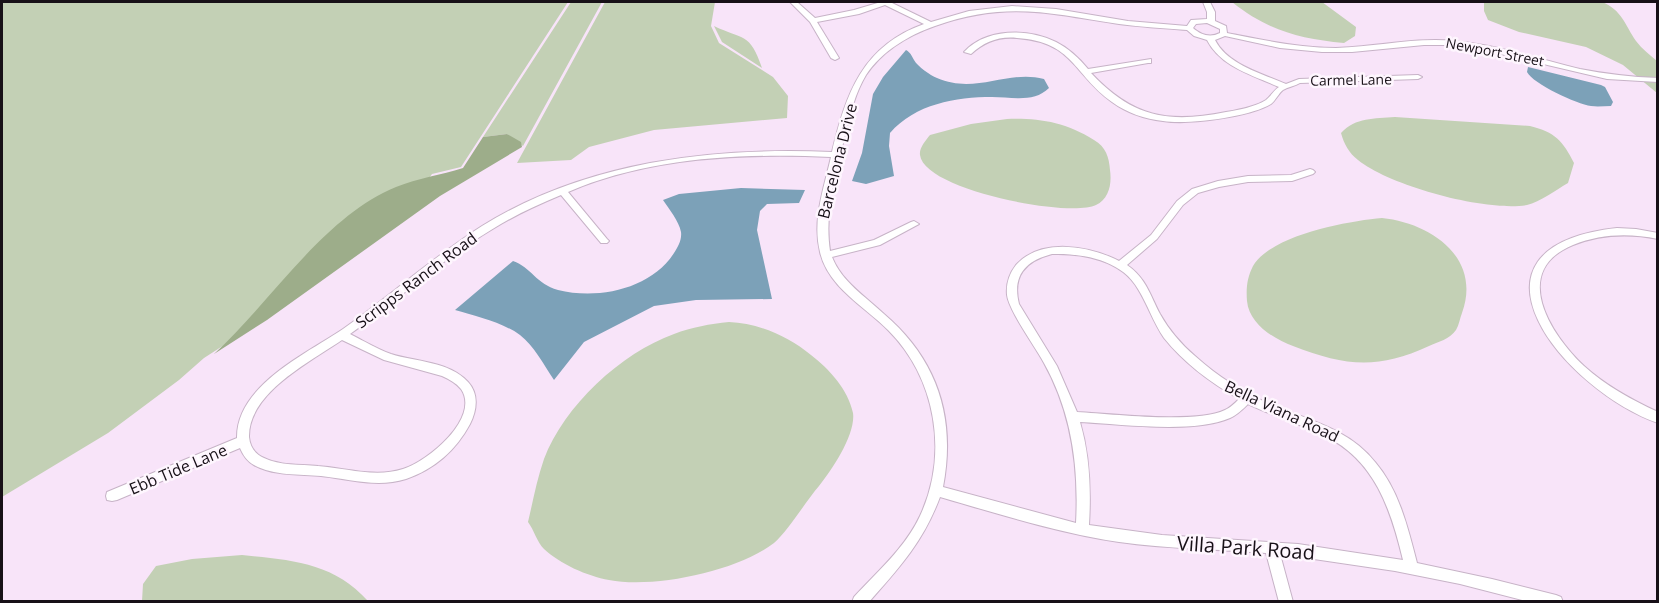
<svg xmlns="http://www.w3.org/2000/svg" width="1659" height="603" viewBox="0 0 1659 603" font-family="'Open Sans',sans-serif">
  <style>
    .green { fill: #c3d0b5 }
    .forest { fill: #9dad8a }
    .water { fill: #7ca1b8 }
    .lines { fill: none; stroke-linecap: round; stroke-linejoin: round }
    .minor-casing { stroke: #c7b3c7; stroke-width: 2 }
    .minor { fill: #fff; fill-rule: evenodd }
    .labels { text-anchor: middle; stroke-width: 5; stroke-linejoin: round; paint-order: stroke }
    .far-street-label { font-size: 14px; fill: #171017; stroke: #fef6fe }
    .street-label { font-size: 16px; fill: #171017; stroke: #fef6fe }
    .near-street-label { font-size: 20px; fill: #171017; stroke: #fef6fe }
  </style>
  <rect width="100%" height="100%" fill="#f8e4f9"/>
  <path class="green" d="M2 2H568L461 167 432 174 421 189 341 265 288 304 204 358 179 380 108 433 2 497Z
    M571 2H602L523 146 507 134 483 137Z
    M605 2H715L711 26 719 43 773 77 788 96 787 118 654 130 589 147 571 160 517 163Z
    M1232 2H1322L1356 27 1355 36 1344 43C1299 39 1267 30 1232 2Z
    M1489 2H1602C1622 10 1625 25 1636 41 1642 49 1650 55 1657 61V93L1623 65 1586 47 1519 32 1488 20 1484 11V3Z
    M714 26C743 40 750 32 762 68L722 42Z
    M1395 117 1530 126C1555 132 1563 141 1574 163L1568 183C1556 190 1540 202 1527 205 1486 212 1390 186 1358 160 1349 153 1344 144 1341 133 1356 117 1374 119 1395 117Z
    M1007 119C1039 118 1065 122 1094 140 1106 147 1109 157 1110 170 1112 184 1109 199 1096 205 1069 218 924 190 920 155 919 148 926 140 930 135L971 124Z
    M1382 218C1431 223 1482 258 1462 313 1460 318 1459 325 1456 330 1450 339 1438 342 1429 346 1377 370 1345 366 1293 346 1274 339 1249 324 1247 301 1246 288 1247 278 1253 266 1271 235 1348 221 1382 218Z
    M729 322C758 323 788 336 811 355 829 369 848 389 853 413 856 434 832 470 819 486 806 501 788 531 774 543 738 571 654 589 609 580 587 576 560 564 544 549 537 542 534 530 528 522 533 501 537 479 544 459 564 406 621 353 674 334 692 327 710 324 729 322Z
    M242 555C291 560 333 562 368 601H142L143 584 156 566 192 559Z"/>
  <path class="forest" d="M507 134 521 142 522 147 440 196 267 320 214 354C271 302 323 217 396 187 418 178 441 175 463 168L483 137Z"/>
  <path class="water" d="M906 50C911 53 911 55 914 60 918 67 930 75 937 78 976 95 1008 69 1044 79L1049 88C1034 103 1012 97 992 97 956 97 915 104 890 133L889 146 894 176 866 184 852 181 862 153 873 94 883 77Z
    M1528 67 1601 85 1605 87 1613 102 1611 106C1604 106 1598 107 1591 106 1577 104 1533 84 1527 72Z
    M741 188 805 190 799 203 767 204 760 211 757 230 772 299 696 300 654 306 584 342 554 380C544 365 534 346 520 335 502 322 475 316 455 310L513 261C531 267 536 284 558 290 598 300 651 289 674 253 678 247 682 240 681 232 679 221 669 209 663 200L679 194Z"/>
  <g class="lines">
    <defs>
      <path id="minor" d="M790 2H797L815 18 854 10 881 2H890L931 22 969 11 1012 6 1056 9 1128 21 1187 26 1191 20 1207 19V12L1203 2H1210L1215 12V21L1226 26 1227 33C1263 40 1299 48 1336 48 1376 47 1415 37 1455 41 1498 45 1539 59 1580 69 1606 74 1631 77 1658 78V82L1607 79 1505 55 1455 45H1424L1352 52H1322L1280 48 1225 36 1215 40C1228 65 1261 73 1286 84L1299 79 1418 75 1422 77 1418 79 1300 83C1295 86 1288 87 1283 90 1278 94 1276 100 1271 104 1250 117 1188 125 1163 121 1145 119 1127 113 1112 102 1073 74 1074 42 1017 38 999 36 984 42 971 54L964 52C986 28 1028 28 1056 42 1068 48 1079 58 1088 69L1151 59V63H1148L1091 73C1132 117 1168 124 1226 112 1238 110 1255 107 1266 100 1271 96 1274 90 1279 87 1252 75 1221 67 1207 40L1194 36 1187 30C1164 28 1141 27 1119 24 1048 13 1006 1 935 26 909 35 882 51 866 75 855 93 850 115 845 135 836 173 824 211 830 251L874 240 911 222 914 221 919 224 880 245 832 257C842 282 865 296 884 314 938 360 956 419 943 487L1076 523C1079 467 1072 413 1044 363 1035 346 1009 311 1007 295 1006 284 1009 274 1016 265 1041 237 1090 246 1119 261L1151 235 1177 201 1192 189 1218 181 1248 176 1291 175 1310 169 1313 170 1315 172 1313 174 1292 181 1248 182 1219 187 1198 193 1183 205 1157 239 1127 265C1146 278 1150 295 1160 314 1169 330 1181 344 1195 356 1217 376 1244 393 1272 405 1309 420 1349 429 1375 462 1399 490 1408 528 1417 563L1492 579 1556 595 1561 597 1563 602H1530L1460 584 1395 571 1280 554 1293 602H1279L1266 553C1217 549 1167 549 1119 542 1058 533 999 514 940 497 923 542 900 567 869 602H852L854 597C877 572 905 548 920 516 949 454 936 378 888 330 864 306 828 287 820 252 812 220 824 188 831 157 744 153 650 157 568 192L607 239 609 241 607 243H601L561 195C537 205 513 216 491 230 441 260 398 300 350 334 364 341 377 349 391 354 416 362 449 361 468 382 479 394 477 410 470 424 456 450 435 469 406 479 377 488 349 479 321 476 299 474 274 476 254 465 247 461 243 455 240 448L117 500 112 501 107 500 106 496 107 492 237 438C236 386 306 354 343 329 390 296 433 257 482 226 587 161 712 147 832 152 846 94 862 46 924 24L885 5 859 14 817 22 839 58 835 60 831 58 810 22ZM1207 23 1220 29V33C1210 38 1201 35 1193 28L1196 24ZM1052 254C1082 253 1122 260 1138 289 1148 305 1153 322 1164 338 1184 363 1211 383 1239 399 1235 403 1230 408 1225 410 1196 424 1112 414 1077 412L1057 366 1019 304C1012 276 1025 261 1052 254ZM342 340 384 360 442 376C449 379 456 383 461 389 481 418 427 462 403 469 375 478 346 468 318 466 300 464 280 466 264 458 255 454 250 447 249 437 248 393 310 362 342 340ZM1248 404C1273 416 1300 424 1325 436 1375 460 1391 510 1403 560L1298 544 1162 535 1089 525C1091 491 1090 456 1080 422 1120 424 1194 434 1230 418 1237 415 1243 409 1248 404Z
        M1617 228 1636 229 1658 233V239C1628 233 1601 234 1573 245 1510 271 1550 334 1584 366 1606 386 1632 400 1658 412V423C1565 390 1445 247 1617 228Z"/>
    </defs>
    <use href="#minor" class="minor-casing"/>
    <use href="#minor" class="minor"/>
  </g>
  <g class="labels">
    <g class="far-street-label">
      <text transform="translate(1495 52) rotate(11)" y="5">Newport Street</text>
      <text transform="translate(1351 80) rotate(-1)" y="5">Carmel Lane</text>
    </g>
    <g class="street-label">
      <text transform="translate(837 161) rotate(-76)" y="6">Barcelona Drive</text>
      <text transform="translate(416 280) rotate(-37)" y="6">Scripps Ranch Road</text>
      <text transform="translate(1282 411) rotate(25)" y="6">Bella Viana Road</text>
      <text transform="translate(178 469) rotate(-23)" y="6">Ebb Tide Lane</text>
    </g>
    <g class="near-street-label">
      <text transform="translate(1246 548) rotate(4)" y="7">Villa Park Road</text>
    </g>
  </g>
  <rect width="1659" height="603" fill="none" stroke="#171017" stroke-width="6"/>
</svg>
